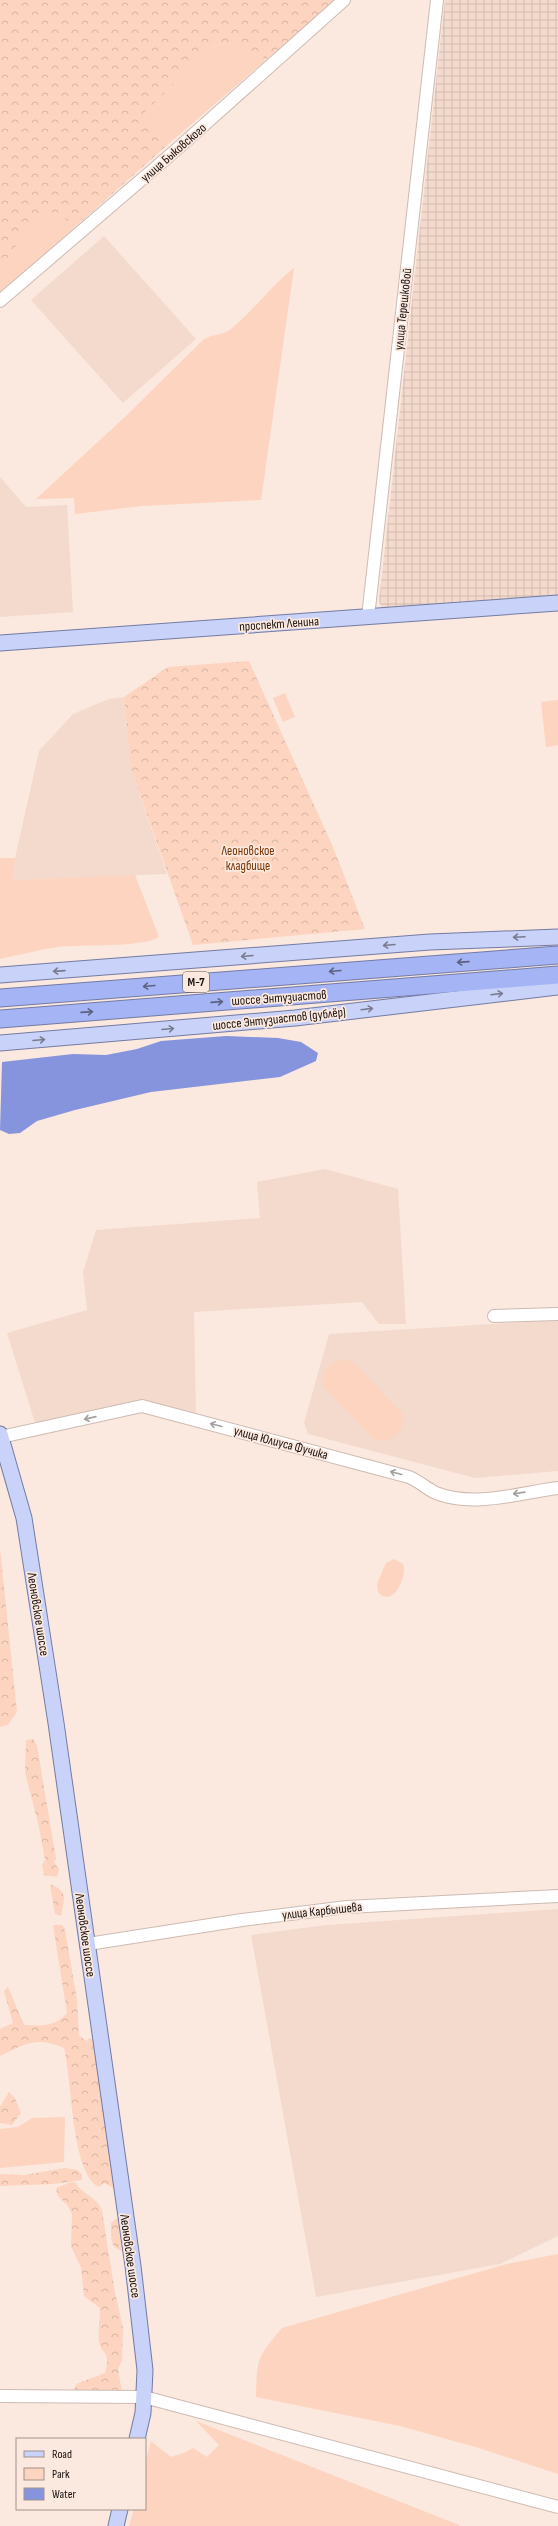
<svg xmlns="http://www.w3.org/2000/svg" width="558" height="2526" viewBox="0 0 558 2526" font-family="'Sofia Sans Condensed',sans-serif">
  <style>
    .built { fill: #f4dacc }
    .industrial { fill: url(#industrial-grid) }
    .green { fill: #fdd4bf }
    .forest { fill: url(#forest-crowns) }
    .water { fill: #8594dc }
    .lines { fill: none; stroke-linecap: round; stroke-linejoin: round }
    .minor-casing { stroke: #cdbbb2; stroke-width: 14 }
    .major-casing { stroke: #737ba4; stroke-width: 17 }
    .highway-casing { stroke: #737ba4; stroke-width: 19 }
    .minor { stroke: #fff; stroke-width: 12 }
    .major { stroke: #c9d2f8; stroke-width: 15 }
    .highway { stroke: #a5b4f4; stroke-width: 17 }
    .oneway { stroke: #797b8f }
    .oneway2 { stroke: #5e6281 }
    .oneway3 { stroke: #a2a09f }
    .labels { text-anchor: middle; stroke-width: 3.5; stroke-linejoin: round; paint-order: stroke }
    .shield { fill: #fbe8df; stroke: #5b524d; stroke-width: 1 }
    .shield-label { font-size: 12px; font-weight: bold; fill: #17110e }
    .street-label { font-size: 13px; fill: #17110e; stroke: #fbe8df }
    .park-label { font-size: 13px; fill: #793503; stroke: #fbe8df }
  </style>
  <defs>
    <pattern id="industrial-grid" width="8" height="8" patternUnits="userSpaceOnUse"><rect width="8" height="8" fill="#f4dacc"/><path d="M0 4h8M4 0v8" fill="none" stroke="#d0baae"/></pattern>
    <pattern id="forest-crowns" width="20" height="18" patternUnits="userSpaceOnUse"><rect width="20" height="18" fill="#fdd4bf"/><path d="M2 6a3 3 0 1 1 6 0M12 15a3 3 0 1 1 6 0" fill="none" stroke="#d8b5a3"/></pattern>
  </defs>
  <rect width="100%" height="100%" fill="#fbe8df"/>
  <path class="built" d="M104 236 196 339 123 403 31 300Z
    M0 477 26 507 67 505 73 612 0 617Z
    M124 697 131 769 167 874 13 880 15 858 39 751 73 714 109 699Z
    M325 1169 398 1189 406 1324H379L362 1302 194 1312 196 1413 140 1402 36 1426 7 1333 87 1310 83 1272 96 1230 260 1218 257 1182Z
    M558 1320V1471L475 1478 308 1434 304 1423 329 1334Z
    M558 1909V2236L500 2264 316 2297 251 1935 327 1925Z"/>
  <path class="industrial" d="M445 0H558V599L388 612 382 608 379 601Z"/>
  <path class="green" d="M226 43 267 59 165 147 144 113 213 46Z
    M56 212 75 227 0 294V269L38 215Z
    M294 268 261 500 142 506 75 514 74 498 36 499 126 416 203 340C212 334 224 335 231 329 254 310 271 286 294 268Z
    M285 693 295 717 283 722 273 698Z
    M558 700V745L546 747 541 702Z
    M0 858H15L13 880 135 875 159 937C142 948 81 944 58 947 38 950 19 955 0 959Z
    M344 1359 355 1364 402 1413C408 1429 390 1446 374 1439L324 1387C319 1374 331 1360 344 1359Z
    M394 1559 403 1564C408 1576 393 1609 378 1592L377 1584 386 1563Z
    M65 2117 64 2162 0 2168V2129L18 2127 32 2118Z
    M558 2254V2474L479 2448 400 2426 256 2397C257 2357 257 2358 282 2328L507 2264Z
    M196 2421 459 2525V2526H129L134 2509H145V2464L151 2441 171 2457 184 2453 193 2448 207 2457 219 2445Z"/>
  <path class="forest" d="M0 0H335L267 59 226 43 213 46 144 113 165 147 75 227 56 212 38 215 0 269Z
    M249 661 333 847 365 929 193 945 131 769 124 697 168 667Z
    M0 1548 17 1712 8 1725 0 1727Z
    M33 1739 37 1745 56 1859 54 1862 59 1870 57 1877 44 1875 42 1865 45 1860 39 1827 25 1772 26 1740Z
    M50 1884C69 1892 64 1898 61 1916L55 1914Z
    M53 1925H62L65 1930 77 2000 79 2035 86 2041 90 2038 95 2040 116 2182 114 2188 104 2183 99 2187C71 2174 72 2078 64 2048 36 2036 26 2044 0 2056V2029L13 2023 4 1991 8 1987 24 2025C39 2026 56 2027 67 2013Z
    M9 2092 15 2098 21 2113 12 2125 0 2123V2107Z
    M65 2168 77 2170 82 2174V2180L54 2184 0 2186V2174L24 2175Z
    M72 2182 76 2183C81 2194 95 2195 102 2210L114 2288 123 2328 122 2360 118 2369 122 2392 73 2394 76 2384 105 2373C112 2350 100 2354 99 2341 98 2330 100 2319 100 2308L84 2296 81 2268 71 2246 72 2214 68 2206 58 2196 56 2188Z
    M117 2218C125 2227 128 2240 123 2252L114 2247 111 2238V2223Z"/>
  <path class="water" d="M226 1036 278 1038 301 1042 318 1053 316 1061 280 1077 151 1092 75 1110 37 1121 20 1133 9 1134 0 1130 2 1062 73 1054 106 1055 137 1049 161 1041Z"/>
  <g class="lines">
    <defs>
      <path id="minor" d="M0 301 176 150 344 0
        M368 617 437 0
        M494 1316 558 1314
        M1 1437 142 1406 409 1477C419 1481 427 1489 436 1493 474 1508 519 1493 558 1488
        M88 1944 242 1920 347 1907 558 1896
        M0 2396 144 2397 558 2507"/>
      <path id="major" d="M0 643 558 603
        M0 975 430 942 558 937
        M0 1043 295 1018 558 987
        M0 1434 24 1518 56 1723 133 2266 145 2370 143 2413 137 2439
        M116 2526 120 2509"/>
      <path id="highway" d="M0 998 558 955
        M0 1019 558 975"/>
    </defs>
    <use href="#minor" class="minor-casing"/>
    <use href="#major" class="major-casing"/>
    <use href="#highway" class="highway-casing"/>
    <use href="#minor" class="minor"/>
    <use href="#major" class="major"/>
    <use href="#highway" class="highway"/>
  </g>
  <defs><path id="oneway-shaft" d="M-6 0H5M1.5-3L5.5 0L1.5 3" fill="none" stroke-width="1.6" stroke-linecap="round" stroke-linejoin="round"/></defs>
  <g class="oneway">
    <use href="#oneway-shaft" transform="translate(519 937) rotate(177)"/>
    <use href="#oneway-shaft" transform="translate(389 945) rotate(175)"/>
    <use href="#oneway-shaft" transform="translate(247 956) rotate(175)"/>
    <use href="#oneway-shaft" transform="translate(59 971) rotate(176)"/>
    <use href="#oneway-shaft" transform="translate(497 994) rotate(-7)"/>
    <use href="#oneway-shaft" transform="translate(367 1009) rotate(-7)"/>
    <use href="#oneway-shaft" transform="translate(168 1029) rotate(-5)"/>
    <use href="#oneway-shaft" transform="translate(39 1040) rotate(-5)"/>
  </g>
  <g class="oneway2">
    <use href="#oneway-shaft" transform="translate(463 962) rotate(176)"/>
    <use href="#oneway-shaft" transform="translate(335 971) rotate(175)"/>
    <use href="#oneway-shaft" transform="translate(149 986) rotate(175)"/>
    <use href="#oneway-shaft" transform="translate(217 1002) rotate(-4)"/>
    <use href="#oneway-shaft" transform="translate(87 1012) rotate(-4)"/>
  </g>
  <g class="oneway3">
    <use href="#oneway-shaft" transform="translate(90 1418) rotate(167)"/>
    <use href="#oneway-shaft" transform="translate(216 1425) rotate(-165)"/>
    <use href="#oneway-shaft" transform="translate(396 1473) rotate(-165)"/>
    <use href="#oneway-shaft" transform="translate(519 1493) rotate(172)"/>
  </g>
  <g class="labels">
    <rect class="shield" x="183" y="972" width="26" height="20" rx="3"/>
    <g class="shield-label">
      <text x="196" y="986">М-7</text>
    </g>
    <g class="street-label">
      <text transform="translate(173 152) rotate(-41)" y="5">улица Быковского</text>
      <text transform="translate(402 309) rotate(-84)" y="5">улица Терешковой</text>
      <text transform="translate(279 623) rotate(-4)" y="5">проспект Ленина</text>
      <text transform="translate(279 997) rotate(-4)" y="5">шоссе Энтузиастов</text>
      <text transform="translate(279 1018) rotate(-6)" y="5">шоссе Энтузиастов (дублёр)</text>
      <text transform="translate(281 1442) rotate(15)" y="5">улица Юлиуса Фучика</text>
      <text transform="translate(39 1614) rotate(81)" y="5">Леоновское шоссе</text>
      <text transform="translate(322 1910) rotate(-6)" y="5">улица Карбышева</text>
      <text transform="translate(86 1935) rotate(82)" y="5">Леоновское шоссе</text>
      <text transform="translate(131 2256) rotate(82)" y="5">Леоновское шоссе</text>
    </g>
    <g class="park-label">
      <text x="248" y="855">Леоновское<tspan x="248" dy="15">кладбище</tspan></text>
    </g>
  </g>
  <rect x="16" y="2438" width="130" height="72" fill="#fbe8df" stroke="#a0928b"/>
  <rect x="24" y="2451" width="20" height="6" fill="#c9d2f8" stroke="#a0928b"/>
  <text x="52" y="2458" font-size="12" fill="#17110e">Road</text>
  <rect x="24" y="2468" width="20" height="12" fill="#fdd4bf" stroke="#a0928b"/>
  <text x="52" y="2478" font-size="12" fill="#17110e">Park</text>
  <rect x="24" y="2488" width="20" height="12" fill="#8594dc" stroke="#a0928b"/>
  <text x="52" y="2498" font-size="12" fill="#17110e">Water</text>
</svg>
